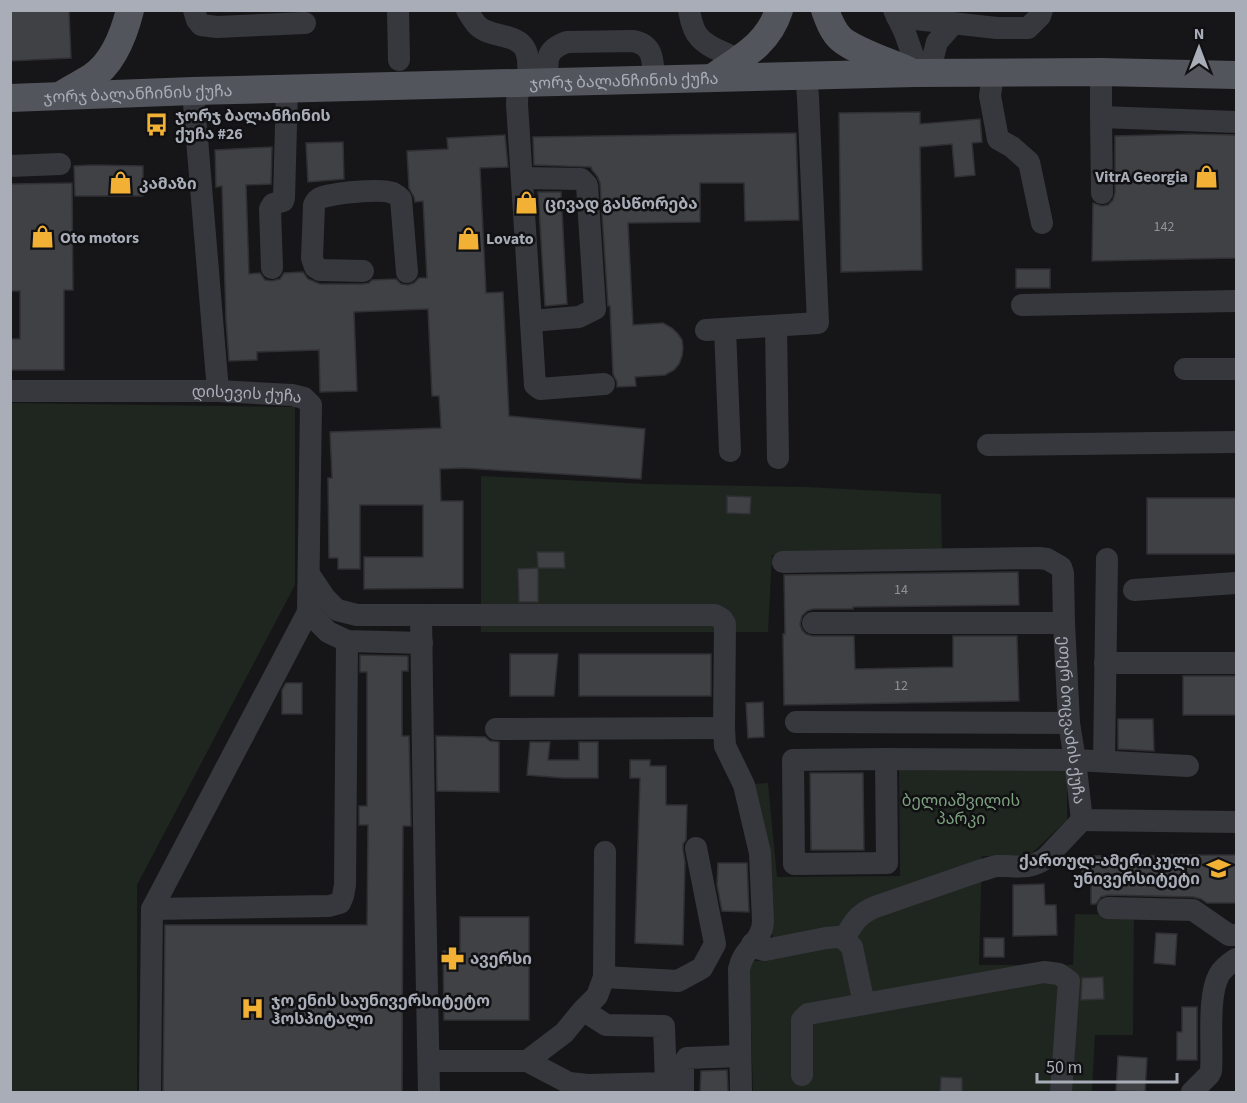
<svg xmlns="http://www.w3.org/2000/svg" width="1247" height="1103" viewBox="0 0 1247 1103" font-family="'Source Sans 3','Noto Sans Georgian',sans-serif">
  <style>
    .green { fill: #1e261f }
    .building { fill: #404145; stroke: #303034; stroke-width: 1.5 }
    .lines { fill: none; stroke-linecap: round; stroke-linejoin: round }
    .minor { stroke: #37383d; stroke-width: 22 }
    .major { stroke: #53555c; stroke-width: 28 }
    .labels { text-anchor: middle; stroke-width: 5; stroke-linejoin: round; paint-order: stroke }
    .number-label { font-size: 14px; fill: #8e929b }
    .street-label { font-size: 16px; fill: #a8adb8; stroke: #111113 }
    .poi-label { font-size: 16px; font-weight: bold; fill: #a8adb8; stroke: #111113; text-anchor: start }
    .park-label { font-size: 16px; fill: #7fa381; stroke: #111113 }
  </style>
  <rect width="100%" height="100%" fill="#161618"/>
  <path class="green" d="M11 403 295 407V585L137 885V1092H11Z
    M481 476 647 484 807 487 941 494 942 549 772 555 768 632H481Z
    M1067 768V820L1029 856H982L979 965H1073L1075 914 1134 915 1133 1035H1095L1092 1092H753L749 961H758L775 955 773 936 768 929 751 784 768 783 777 877 900 876 899 770Z"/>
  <path class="building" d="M10 10H69L71 58 10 61Z
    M920 112V124L980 119 982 142 972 143 975 175 955 177 952 144 920 147 922 270 841 272 839 113Z
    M796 133 799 220 745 221 744 183H700V222L628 223 633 325 663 323 672 328 678 334 682 340 683 348 682 356 679 364 674 370 665 375 635 377 636 386 617 387V382L613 374 610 306H608L600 183 597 176 592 170 591 167 534 165 533 137Z
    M1190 134 1236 135V258L1092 261 1093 203 1102 206 1108 205 1113 200 1115 193V136Z
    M505 135 508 167 480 168 486 293 503 292 509 416 645 429 641 479 463 468 440 469 441 501H463V588L364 589V557H423V505H360V569H338V558H329L328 478H332L330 432 441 428 439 396H432L428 309 354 312 357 391 320 392 319 350 257 352V360L229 361 226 320 222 186 216 187 215 150 272 147 271 184 246 185 249 274 260 273 265 280 272 281 280 279 284 273 303 272 308 279 320 284H363L369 283 372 280 396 279 401 284 408 285 414 283 419 278H427L423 201 415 202 414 197 409 188 407 151 448 149 447 138Z
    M343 142 344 179 308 182 306 143Z
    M92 165 143 166V196H75L74 166Z
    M72 183 73 290H64V370H10V339H20V291H10V184Z
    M538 192H561L567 304 545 306Z
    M1016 269H1050V288H1016Z
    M727 496 751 497 750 514 727 513Z
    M1147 498H1236V554H1147Z
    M537 552H564L565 568H538Z
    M538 568V602H519L518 569Z
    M1018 572 1019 605 853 607V609H813L807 611 802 616 800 624 802 630 806 634 812 636H854L855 669 953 667V636H1017L1019 701 784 705 783 634H785L784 575Z
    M510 654H558L554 696H510Z
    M579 654H711V696H579Z
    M360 655 408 656V671H402V736H409L411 826H403L402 1092H163L165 925H367L368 825H359V806H367V672H360Z
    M1183 676H1236V715H1183Z
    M286 683H302V714H282V690Z
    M763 702 764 737 748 738 746 703Z
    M1118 719H1153L1154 751 1118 749Z
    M436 736 485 737 490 741 499 742V792L437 791Z
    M530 742H550L548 760H579V742H598V778H563L527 775Z
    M630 760H650V766H666V805H687L686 840 683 844V850L685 862 683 945 635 943 640 778H630Z
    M810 773H863L864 850H811Z
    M1219 855H1236V903H1207L1201 899 1193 897 1108 895 1101 897 1096 904H1091V878H1082V856Z
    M718 863H747L749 912 722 911 717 885Z
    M1044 884 1045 905H1056L1057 935 1013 936V885Z
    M460 917H529V1020H444L443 951H460Z
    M1156 933 1177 934 1175 965 1154 963Z
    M984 938H1004V957H984Z
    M1103 977 1104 999 1081 1000 1082 978Z
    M1182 1007H1197V1060H1177V1032H1182Z
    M1118 1056 1147 1058 1145 1092 1116 1091Z
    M727 1070 728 1092H700L701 1071Z
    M941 1077 962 1078V1092H940Z"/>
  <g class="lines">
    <g class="minor">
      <path d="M194 10 197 20 201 25 217 27 305 23"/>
      <path d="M398 10 399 60"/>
      <path d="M467 10C470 15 474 22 478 26 491 38 517 33 525 49 530 58 528 72 528 82"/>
      <path d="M689 10C690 17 692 24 694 29 701 46 723 52 738 59"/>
      <path d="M894 10 905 33 919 73"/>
      <path d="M897 17 997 28H1028L1040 16 1042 10"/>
      <path d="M1101 72V117L1236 122"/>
      <path d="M929 73 937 42 953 24"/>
      <path d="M993 73 990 96 998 139 1012 147 1029 162 1042 223"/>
      <path d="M548 82C547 61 544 50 567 42L632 41C654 44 653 61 654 80"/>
      <path d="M518 83 517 104 535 385 540 389 604 384"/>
      <path d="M193 91 218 391"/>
      <path d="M1101 117 1102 193"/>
      <path d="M10 166 60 164"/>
      <path d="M523 178 581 179 587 185 595 309 579 317 531 321"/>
      <path d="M272 268 270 209 273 204 283 201 284 198 287 89"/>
      <path d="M363 271 320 270 315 267 312 258 314 205C316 201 316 200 320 198 333 193 381 188 393 193 397 195 398 196 401 199L407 272"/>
      <path d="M1022 305 1236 301"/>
      <path d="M776 326 778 458"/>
      <path d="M725 329 730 451"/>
      <path d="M706 330 818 323 808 97 806 76"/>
      <path d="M1185 369H1236"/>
      <path id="s1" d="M10 391H218L292 395 304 398 311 405 308 612 152 909 150 1092"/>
      <path d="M988 445 1236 442"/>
      <path id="s2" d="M783 562 1039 558 1047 559 1061 567 1063 573 1064 623 1069 723 1075 760 1082 820 1236 822"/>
      <path d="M309 574 325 598 337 610 357 615H715L722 619 725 624 724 728 725 746 744 785 760 853 763 921C763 923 762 930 761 931 756 946 743 950 739 969L741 1092"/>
      <path d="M1134 590 1236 583"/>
      <path d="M308 612 328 632 347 641 422 643"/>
      <path d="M421 615 425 891 429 1092"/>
      <path d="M813 623H1064"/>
      <path d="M1105 663H1236"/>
      <path d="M796 722 1069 723"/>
      <path d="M496 729 724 728"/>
      <path d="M886 759 887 863 794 864 793 760 886 759 1075 760 1188 766"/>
      <path d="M1104 761 1107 559"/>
      <path d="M1108 908 1193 910 1229 935H1236"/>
      <path d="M152 909 329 906 340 903 343 896 345 885 347 641"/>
      <path d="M844 939C853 923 858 914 875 907L982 870C986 869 992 867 997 866 1017 865 1028 871 1046 858L1082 820"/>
      <path d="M752 944 757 948 765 950 826 938 838 937 844 939 852 947 864 1004"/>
      <path d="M604 977 678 981 702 968 715 944 696 848"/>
      <path d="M583 1010 606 1025 664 1026 666 1083 588 1085 569 1083 527 1061 564 1033 583 1010 597 996 604 977 605 852"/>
      <path d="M429 1061H527"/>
      <path d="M802 1075V1020L808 1014 1044 972 1059 974 1069 981 1061 1092"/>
      <path d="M683 1092V1065L687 1058 740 1056"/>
      <path d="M1192 1092 1209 1075 1211 1071C1213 1045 1207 997 1219 975 1223 968 1230 963 1236 959"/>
    </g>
    <g class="major">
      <path d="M825 10C829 21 833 32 841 39 855 51 889 62 907 70"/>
      <path d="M712 78C740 58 768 45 779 10"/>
      <path d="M63 94C72 88 83 83 92 77 113 63 124 34 130 10"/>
      <path id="s3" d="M10 98 193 91 915 73 1101 72 1236 75"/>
    </g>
  </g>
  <defs>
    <symbol id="bus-bare" viewBox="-9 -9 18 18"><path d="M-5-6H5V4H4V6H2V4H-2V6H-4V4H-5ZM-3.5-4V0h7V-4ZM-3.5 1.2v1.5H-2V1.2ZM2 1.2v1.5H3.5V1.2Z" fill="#f2b134" stroke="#111113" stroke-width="2.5" paint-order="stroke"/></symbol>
    <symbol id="shop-bare" viewBox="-9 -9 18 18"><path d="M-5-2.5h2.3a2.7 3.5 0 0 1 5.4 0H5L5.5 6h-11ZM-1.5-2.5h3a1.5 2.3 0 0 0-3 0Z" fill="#f2b134" stroke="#111113" stroke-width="2.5" paint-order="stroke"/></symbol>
    <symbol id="university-bare" viewBox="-9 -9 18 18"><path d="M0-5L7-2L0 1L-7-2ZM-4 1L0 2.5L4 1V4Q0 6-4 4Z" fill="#f2b134" stroke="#111113" stroke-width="2.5" paint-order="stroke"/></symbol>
    <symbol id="pharmacy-bare" viewBox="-9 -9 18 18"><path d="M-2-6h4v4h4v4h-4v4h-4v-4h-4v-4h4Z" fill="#f2b134" stroke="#111113" stroke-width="2.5" paint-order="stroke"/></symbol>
    <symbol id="hospital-bare" viewBox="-9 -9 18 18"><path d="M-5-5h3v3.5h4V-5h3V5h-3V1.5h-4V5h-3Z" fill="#f2b134" stroke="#111113" stroke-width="2.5" paint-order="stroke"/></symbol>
  </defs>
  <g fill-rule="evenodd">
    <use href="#bus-bare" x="140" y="108" width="33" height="33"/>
    <use href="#shop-bare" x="1190" y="160" width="33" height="33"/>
    <use href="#shop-bare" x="104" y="166" width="33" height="33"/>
    <use href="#shop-bare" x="510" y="186" width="33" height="33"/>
    <use href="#shop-bare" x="26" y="220" width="33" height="33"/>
    <use href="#shop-bare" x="452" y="222" width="33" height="33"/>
    <use href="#university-bare" x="1202" y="852" width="33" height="33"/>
    <use href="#pharmacy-bare" x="436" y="942" width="33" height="33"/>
    <use href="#hospital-bare" x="236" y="992" width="33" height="33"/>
  </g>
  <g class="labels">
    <g class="number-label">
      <text x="1164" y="231">142</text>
      <text x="901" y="594">14</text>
      <text x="901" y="690">12</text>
    </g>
    <g class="street-label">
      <text dy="6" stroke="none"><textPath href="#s3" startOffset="614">ჯორჯ ბალანჩინის ქუჩა</textPath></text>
      <text dy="6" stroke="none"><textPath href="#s3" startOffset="128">ჯორჯ ბალანჩინის ქუჩა</textPath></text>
      <text dy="6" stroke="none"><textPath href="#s1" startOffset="237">დისევის ქუჩა</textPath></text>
      <text dy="6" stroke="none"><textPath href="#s2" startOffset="434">ეთერ ბოცვაძის ქუჩა</textPath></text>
    </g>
    <g class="poi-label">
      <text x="175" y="121">ჯორჯ ბალანჩინის<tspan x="175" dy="18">ქუჩა #26</tspan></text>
      <text x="1188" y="182" text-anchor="end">VitrA Georgia</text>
      <text x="139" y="189">კამაზი</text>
      <text x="545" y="209">ცივად გასწორება</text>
      <text x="60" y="243">Oto motors</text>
      <text x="486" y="244">Lovato</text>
      <text x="1200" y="866" text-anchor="end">ქართულ-ამერიკული<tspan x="1200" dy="18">უნივერსიტეტი</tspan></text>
      <text x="470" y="964">ავერსი</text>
      <text x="271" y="1006">ჯო ენის საუნივერსიტეტო<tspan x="271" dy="18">ჰოსპიტალი</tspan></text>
    </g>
    <g class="park-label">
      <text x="961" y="806">ბელიაშვილის<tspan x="961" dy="18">პარკი</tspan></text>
    </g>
  </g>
  <rect width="1247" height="1103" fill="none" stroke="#a8adb8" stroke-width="24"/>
  <g transform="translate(1199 48)" stroke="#111113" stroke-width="4.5" paint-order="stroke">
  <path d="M0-4.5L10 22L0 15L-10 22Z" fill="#a8adb8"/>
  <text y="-9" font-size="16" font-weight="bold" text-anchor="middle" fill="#a8adb8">N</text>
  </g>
  <path d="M1037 1073v9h140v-9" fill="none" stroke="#a8adb8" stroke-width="3"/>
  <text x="1046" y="1073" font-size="18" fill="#a8adb8" stroke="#111113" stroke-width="4.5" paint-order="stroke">50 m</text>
</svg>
